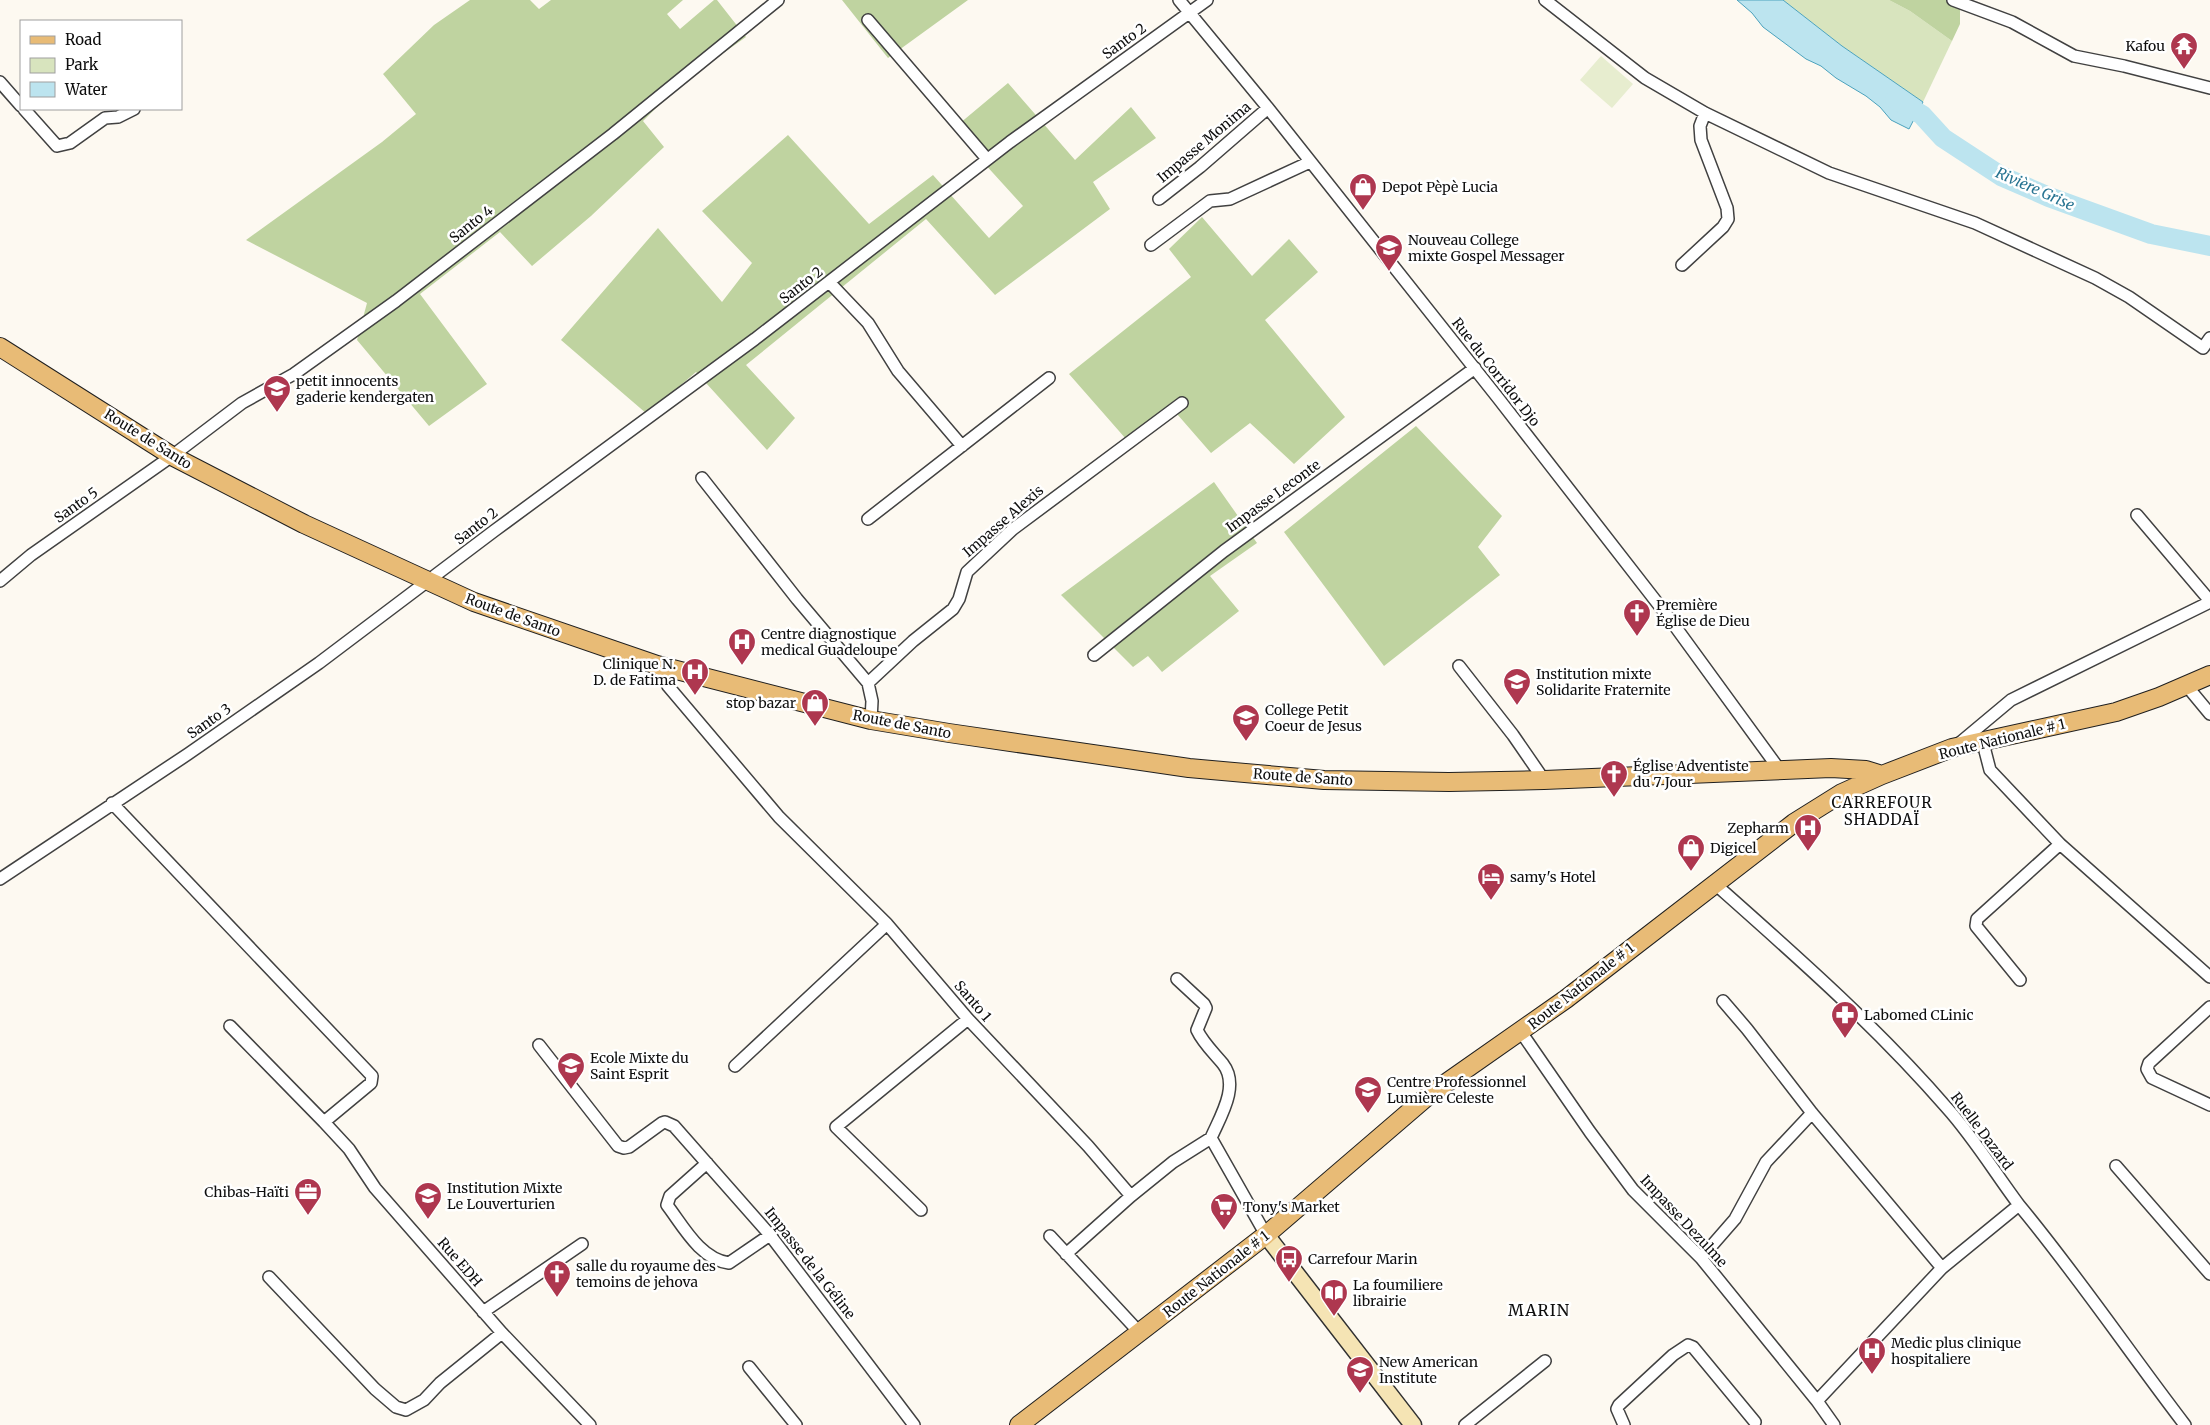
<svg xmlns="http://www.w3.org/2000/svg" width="2210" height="1425" viewBox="0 0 2210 1425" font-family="Merriweather,serif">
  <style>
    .green { fill: #d8e4be }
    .forest { fill: #bfd3a0 }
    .pitch { fill: #e7edcf }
    .water { fill: #bce4ef; stroke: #4ba2bd }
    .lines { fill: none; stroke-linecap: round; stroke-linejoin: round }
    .river { stroke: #bce4ef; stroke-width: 20 }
    .minor-casing { stroke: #414141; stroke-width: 14 }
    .secondary-casing { stroke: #303030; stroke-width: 19 }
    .primary-casing { stroke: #1f1f1f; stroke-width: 20 }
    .minor { stroke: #fff; stroke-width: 11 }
    .secondary { stroke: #f5e4b4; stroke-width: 16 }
    .primary { stroke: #e8bb76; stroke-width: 18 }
    .labels { text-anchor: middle; stroke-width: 5; stroke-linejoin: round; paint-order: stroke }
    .street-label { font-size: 14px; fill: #0e0e0e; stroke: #fff }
    .poi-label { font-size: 14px; fill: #0e0e0e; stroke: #fff; text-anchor: start }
    .water-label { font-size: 15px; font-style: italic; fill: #267391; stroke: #fff }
    .neighbourhood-label { font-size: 15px; letter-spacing: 1px; fill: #0e0e0e; stroke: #fff }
    .quarter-label { font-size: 16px; letter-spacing: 1px; fill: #0e0e0e; stroke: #fff }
  </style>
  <rect width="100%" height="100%" fill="#fdf9f1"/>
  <path class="green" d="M1783 0H1889L1910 11 1952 41 1923 102 1842 46Z"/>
  <path class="forest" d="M470 0H530L539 9 551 0H683L667 14 680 29 714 0H717L746 37 681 83 643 121 664 147 591 216 532 266 500 232 420 294 487 384 429 426 357 340 367 303 246 240 382 142 416 114 383 74 434 25Z
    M842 0H968L888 58Z
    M1889 0H1960V24L1952 41 1910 11Z
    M1008 83 1075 160 1131 107 1156 138 1093 182 1110 209 995 295 926 219 746 365 795 418 767 450 696 372 647 414 561 340 658 228 722 302 752 263 702 211 788 135 869 224 933 175 989 238 1023 206 953 129Z
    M1202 217 1252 276 1289 239 1318 272 1265 320 1345 417 1294 464 1250 423 1211 453 1177 414 1133 447 1069 374 1191 277 1169 249Z
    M1416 426 1502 516 1478 547 1500 575 1384 666 1284 532Z
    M1214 482 1257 543 1210 576 1239 611 1162 672 1148 656 1133 667 1061 595Z"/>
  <path class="pitch" d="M1601 56 1633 84 1612 108 1580 80Z"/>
  <path class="water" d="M1737 0H1783L1842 46 1923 102 1909 129 1891 120 1880 107 1866 96 1836 78 1821 66 1806 59 1763 27 1752 13Z"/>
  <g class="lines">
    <path class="river" d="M1895 99 1922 115 1943 138 2001 176 2049 197 2151 234 2210 246"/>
    <defs>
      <path id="minor" d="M1179 0 1268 108 1498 398 1669 618 1779 769
        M1545 0 1645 78 1705 113 1829 173 1975 223 2095 278 2129 297 2203 348 2210 338
        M1953 0 2012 22 2074 56 2124 66 2210 88
        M868 20 987 159
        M0 82 21 106
        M24 109 57 146 70 143 105 118 118 117 134 109
        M1159 199 1200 167 1268 108
        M1151 245 1210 201 1230 199 1310 162
        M1682 265 1723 227 1728 219 1727 208 1701 140 1700 126 1705 113
        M829 282 868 323 898 371 962 446
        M702 478 797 599 868 683
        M2137 515 2210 601
        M868 519 1049 378
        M0 581 31 555 172 456 242 403 294 374 396 301 613 134 778 0
        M1094 655 1224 551 1475 368
        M657 665 668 686 779 817 887 924 968 1019 1088 1146 1131 1196 1173 1162 1211 1138 1266 1235
        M1459 666 1513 735 1544 780
        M2186 685 2210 714
        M871 720 872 701 868 683 913 641 953 609 959 599 967 572 1013 529 1182 403
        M1983 743 1990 770 2060 844 2210 977
        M1956 746 2011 700 2210 602
        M112 803 372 1076 371 1083 324 1122
        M0 879 188 754 319 663 494 531 755 339 1010 142 1207 0
        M1715 884C1795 955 1876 1026 1947 1108 1974 1138 1995 1173 2019 1205L1942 1268 1817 1401
        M1177 979 1204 1004 1206 1008 1197 1030C1203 1043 1214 1053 1223 1064 1240 1086 1220 1117 1211 1138
        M2020 980 1976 926 1977 919 2060 844
        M1723 1001 1747 1029 1812 1113 1942 1268
        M2210 1007 2149 1063 2147 1069 2152 1078 2210 1105
        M230 1026 324 1122 349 1149 375 1188 502 1333 590 1425
        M1521 1032 1590 1132 1633 1190 1701 1258 1817 1401 1834 1425
        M539 1045 618 1146 624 1148 629 1147 662 1123 665 1122 674 1126 770 1235 914 1425
        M735 1066 887 924
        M707 1163 670 1196 667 1205C683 1226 700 1259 729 1263L770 1235
        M2116 1166 2210 1274
        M2019 1205C2078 1276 2129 1352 2185 1425
        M921 1210 836 1127 968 1019
        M1050 1236 1140 1333
        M1066 1254 1131 1196
        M1701 1258 1735 1219 1766 1162 1812 1113
        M269 1277 375 1389 396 1407 406 1410 424 1400 440 1383 502 1333
        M483 1312 582 1244
        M749 1367 796 1425
        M1465 1425 1545 1361
        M1624 1425 1617 1409 1619 1405 1673 1355 1688 1345 1693 1347 1755 1422"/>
      <path id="secondary" d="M1266 1235 1413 1425"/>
      <path id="primary" d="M0 347 172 456 304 524 474 602 657 665 871 720 949 733 1189 768 1324 780 1449 782 1544 780 1831 768 1866 770 1882 775
        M1019 1425 1266 1235 1429 1095 1566 999 1794 823 1842 793 1882 775 1952 748 2116 712 2159 697 2210 675"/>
    </defs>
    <use href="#minor" class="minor-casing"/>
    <use href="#secondary" class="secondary-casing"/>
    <use href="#primary" class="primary-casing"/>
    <use href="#minor" class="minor"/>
    <use href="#secondary" class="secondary"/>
    <use href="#primary" class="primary"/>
  </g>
  <defs>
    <symbol id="temple-pin" viewBox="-11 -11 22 30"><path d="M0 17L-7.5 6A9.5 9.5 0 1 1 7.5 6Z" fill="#ae374f" stroke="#fff"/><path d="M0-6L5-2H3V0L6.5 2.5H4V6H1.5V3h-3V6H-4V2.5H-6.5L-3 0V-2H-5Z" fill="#fff"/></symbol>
    <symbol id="shop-pin" viewBox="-11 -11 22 30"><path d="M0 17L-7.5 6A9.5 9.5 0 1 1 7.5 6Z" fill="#ae374f" stroke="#fff"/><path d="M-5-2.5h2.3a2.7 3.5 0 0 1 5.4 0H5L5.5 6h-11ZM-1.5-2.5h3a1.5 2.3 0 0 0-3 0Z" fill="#fff"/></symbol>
    <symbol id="school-pin" viewBox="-11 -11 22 30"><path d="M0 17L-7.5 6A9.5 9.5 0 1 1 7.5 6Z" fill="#ae374f" stroke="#fff"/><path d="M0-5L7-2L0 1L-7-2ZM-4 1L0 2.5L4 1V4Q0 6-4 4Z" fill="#fff"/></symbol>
    <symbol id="church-pin" viewBox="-11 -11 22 30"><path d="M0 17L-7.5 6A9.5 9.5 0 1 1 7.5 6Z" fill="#ae374f" stroke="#fff"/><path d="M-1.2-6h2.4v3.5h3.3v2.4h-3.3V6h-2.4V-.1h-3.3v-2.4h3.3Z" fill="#fff"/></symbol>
    <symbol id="hospital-pin" viewBox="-11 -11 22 30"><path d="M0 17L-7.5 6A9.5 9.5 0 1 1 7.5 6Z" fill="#ae374f" stroke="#fff"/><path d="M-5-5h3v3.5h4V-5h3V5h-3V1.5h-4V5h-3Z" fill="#fff"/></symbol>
    <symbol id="hotel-pin" viewBox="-11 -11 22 30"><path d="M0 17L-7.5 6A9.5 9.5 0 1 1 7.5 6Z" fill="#ae374f" stroke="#fff"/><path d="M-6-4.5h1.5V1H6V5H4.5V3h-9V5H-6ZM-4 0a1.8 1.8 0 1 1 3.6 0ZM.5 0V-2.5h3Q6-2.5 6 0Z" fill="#fff"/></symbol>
    <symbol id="pharmacy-pin" viewBox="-11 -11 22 30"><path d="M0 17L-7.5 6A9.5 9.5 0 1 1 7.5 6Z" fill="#ae374f" stroke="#fff"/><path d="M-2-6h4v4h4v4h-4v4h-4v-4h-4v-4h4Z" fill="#fff"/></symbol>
    <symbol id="university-pin" viewBox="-11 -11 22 30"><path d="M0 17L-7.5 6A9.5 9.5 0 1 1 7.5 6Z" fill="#ae374f" stroke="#fff"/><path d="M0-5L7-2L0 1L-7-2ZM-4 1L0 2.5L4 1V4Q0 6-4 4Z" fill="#fff"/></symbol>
    <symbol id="office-pin" viewBox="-11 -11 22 30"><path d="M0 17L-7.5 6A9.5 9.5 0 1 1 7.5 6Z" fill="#ae374f" stroke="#fff"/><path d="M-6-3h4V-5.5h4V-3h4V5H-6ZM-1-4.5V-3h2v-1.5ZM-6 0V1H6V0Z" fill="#fff"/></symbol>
    <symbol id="supermarket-pin" viewBox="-11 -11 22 30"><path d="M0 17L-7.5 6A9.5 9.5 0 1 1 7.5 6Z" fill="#ae374f" stroke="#fff"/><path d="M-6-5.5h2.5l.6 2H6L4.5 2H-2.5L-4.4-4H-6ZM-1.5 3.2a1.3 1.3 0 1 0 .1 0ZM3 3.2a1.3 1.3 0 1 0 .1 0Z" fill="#fff"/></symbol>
    <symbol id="bus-pin" viewBox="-11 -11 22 30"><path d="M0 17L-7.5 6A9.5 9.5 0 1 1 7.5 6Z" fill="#ae374f" stroke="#fff"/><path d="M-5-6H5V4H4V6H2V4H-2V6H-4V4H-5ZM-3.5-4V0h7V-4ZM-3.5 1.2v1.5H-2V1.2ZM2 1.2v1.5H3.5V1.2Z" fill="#fff"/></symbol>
    <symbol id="library-pin" viewBox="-11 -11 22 30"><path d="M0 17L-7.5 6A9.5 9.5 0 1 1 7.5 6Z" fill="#ae374f" stroke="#fff"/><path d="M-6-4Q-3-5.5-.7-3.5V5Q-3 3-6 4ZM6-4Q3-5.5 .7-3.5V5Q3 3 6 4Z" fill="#fff"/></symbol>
  </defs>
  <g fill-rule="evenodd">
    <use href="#temple-pin" x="2168" y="30" width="32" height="43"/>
    <use href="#shop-pin" x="1347" y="171" width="32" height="43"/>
    <use href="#school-pin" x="1373" y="232" width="32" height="43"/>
    <use href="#school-pin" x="261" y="373" width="32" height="43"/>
    <use href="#church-pin" x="1621" y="597" width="32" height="43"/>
    <use href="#hospital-pin" x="726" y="626" width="32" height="43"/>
    <use href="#hospital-pin" x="679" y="656" width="32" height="43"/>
    <use href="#school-pin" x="1501" y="666" width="32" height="43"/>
    <use href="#shop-pin" x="799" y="687" width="32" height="43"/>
    <use href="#school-pin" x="1230" y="702" width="32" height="43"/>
    <use href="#church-pin" x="1598" y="758" width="32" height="43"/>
    <use href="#hospital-pin" x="1792" y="812" width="32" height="43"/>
    <use href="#shop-pin" x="1675" y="832" width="32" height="43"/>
    <use href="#hotel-pin" x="1475" y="861" width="32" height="43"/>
    <use href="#pharmacy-pin" x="1829" y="999" width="32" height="43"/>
    <use href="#school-pin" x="555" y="1050" width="32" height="43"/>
    <use href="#university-pin" x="1352" y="1074" width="32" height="43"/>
    <use href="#office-pin" x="292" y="1176" width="32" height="43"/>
    <use href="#school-pin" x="412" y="1180" width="32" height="43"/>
    <use href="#supermarket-pin" x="1208" y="1191" width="32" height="43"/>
    <use href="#bus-pin" x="1273" y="1243" width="32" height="43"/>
    <use href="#church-pin" x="541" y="1258" width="32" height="43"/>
    <use href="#library-pin" x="1318" y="1277" width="32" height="43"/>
    <use href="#hospital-pin" x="1856" y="1335" width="32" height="43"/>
    <use href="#school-pin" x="1344" y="1354" width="32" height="43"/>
  </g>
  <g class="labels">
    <g class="street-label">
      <text transform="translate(1124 41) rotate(-36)" y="5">Santo 2</text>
      <text transform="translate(1204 142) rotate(-40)" y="5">Impasse Monima</text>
      <text transform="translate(471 224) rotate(-38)" y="5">Santo 4</text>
      <text transform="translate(801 285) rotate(-38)" y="5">Santo 2</text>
      <text transform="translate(1496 372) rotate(52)" y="5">Rue du Corridor Djo</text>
      <text transform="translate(148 439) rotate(32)" y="5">Route de Santo</text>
      <text transform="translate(1273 496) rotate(-36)" y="5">Impasse Leconte</text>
      <text transform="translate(76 505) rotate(-35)" y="5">Santo 5</text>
      <text transform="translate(1003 521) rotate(-41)" y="5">Impasse Alexis</text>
      <text transform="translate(476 526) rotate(-38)" y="5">Santo 2</text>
      <text transform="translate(513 615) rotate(20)" y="5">Route de Santo</text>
      <text transform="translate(209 721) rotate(-35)" y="5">Santo 3</text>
      <text transform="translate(902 724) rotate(11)" y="5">Route de Santo</text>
      <text transform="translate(2002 739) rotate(-14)" y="5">Route Nationale # 1</text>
      <text transform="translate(1303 777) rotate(4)" y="5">Route de Santo</text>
      <text transform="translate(1581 986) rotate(-38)" y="5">Route Nationale # 1</text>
      <text transform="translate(973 1001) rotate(49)" y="5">Santo 1</text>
      <text transform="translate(1982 1131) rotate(53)" y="5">Ruelle Dazard</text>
      <text transform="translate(1684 1221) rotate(47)" y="5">Impasse Dezulme</text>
      <text transform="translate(460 1262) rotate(49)" y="5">Rue EDH</text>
      <text transform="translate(810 1263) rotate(52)" y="5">Impasse de la Géline</text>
      <text transform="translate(1216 1274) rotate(-38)" y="5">Route Nationale # 1</text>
    </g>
    <g class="poi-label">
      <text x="2165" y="51" text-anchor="end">Kafou</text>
      <text x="1382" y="192">Depot Pèpè Lucia</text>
      <text x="1408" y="245">Nouveau College<tspan x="1408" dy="16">mixte Gospel Messager</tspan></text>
      <text x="296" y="386">petit innocents<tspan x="296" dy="16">gaderie kendergaten</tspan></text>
      <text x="1656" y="610">Première<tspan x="1656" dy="16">Église de Dieu</tspan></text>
      <text x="761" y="639">Centre diagnostique<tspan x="761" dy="16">medical Guadeloupe</tspan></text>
      <text x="676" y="669" text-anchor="end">Clinique N.<tspan x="676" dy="16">D. de Fatima</tspan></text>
      <text x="1536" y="679">Institution mixte<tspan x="1536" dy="16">Solidarite Fraternite</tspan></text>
      <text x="796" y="708" text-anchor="end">stop bazar</text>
      <text x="1265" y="715">College Petit<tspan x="1265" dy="16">Coeur de Jesus</tspan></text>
      <text x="1633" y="771">Église Adventiste<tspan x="1633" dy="16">du 7 Jour</tspan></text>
      <text x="1789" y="833" text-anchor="end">Zepharm</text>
      <text x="1710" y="853">Digicel</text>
      <text x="1510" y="882">samy's Hotel</text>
      <text x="1864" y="1020">Labomed CLinic</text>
      <text x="590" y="1063">Ecole Mixte du<tspan x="590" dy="16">Saint Esprit</tspan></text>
      <text x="1387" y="1087">Centre Professionnel<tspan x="1387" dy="16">Lumière Celeste</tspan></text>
      <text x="447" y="1193">Institution Mixte<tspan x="447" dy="16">Le Louverturien</tspan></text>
      <text x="289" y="1197" text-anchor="end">Chibas-Haïti</text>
      <text x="1243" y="1212">Tony's Market</text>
      <text x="1308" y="1264">Carrefour Marin</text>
      <text x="576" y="1271">salle du royaume des<tspan x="576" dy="16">temoins de jehova</tspan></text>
      <text x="1353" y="1290">La foumiliere<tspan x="1353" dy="16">librairie</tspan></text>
      <text x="1891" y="1348">Medic plus clinique<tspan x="1891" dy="16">hospitaliere</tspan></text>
      <text x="1379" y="1367">New American<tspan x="1379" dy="16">Institute</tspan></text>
    </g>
    <g class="water-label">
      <text transform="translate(2035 189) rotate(24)" y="5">Rivière Grise</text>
    </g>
    <g class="neighbourhood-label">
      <text x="1882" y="808">CARREFOUR<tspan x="1882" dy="17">SHADDAÏ</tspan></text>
    </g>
    <g class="quarter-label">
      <text x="1539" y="1316">MARIN</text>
    </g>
  </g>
  <rect x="20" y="20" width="162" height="90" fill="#ffffff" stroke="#9f9f9f"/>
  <rect x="30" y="36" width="25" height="8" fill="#e8bb76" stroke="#9f9f9f"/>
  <text x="65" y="45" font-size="15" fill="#0e0e0e">Road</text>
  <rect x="30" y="58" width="25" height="15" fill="#d8e4be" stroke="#9f9f9f"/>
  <text x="65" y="70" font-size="15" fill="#0e0e0e">Park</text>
  <rect x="30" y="82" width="25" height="15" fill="#bce4ef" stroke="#9f9f9f"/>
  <text x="65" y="95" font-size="15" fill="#0e0e0e">Water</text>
</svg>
